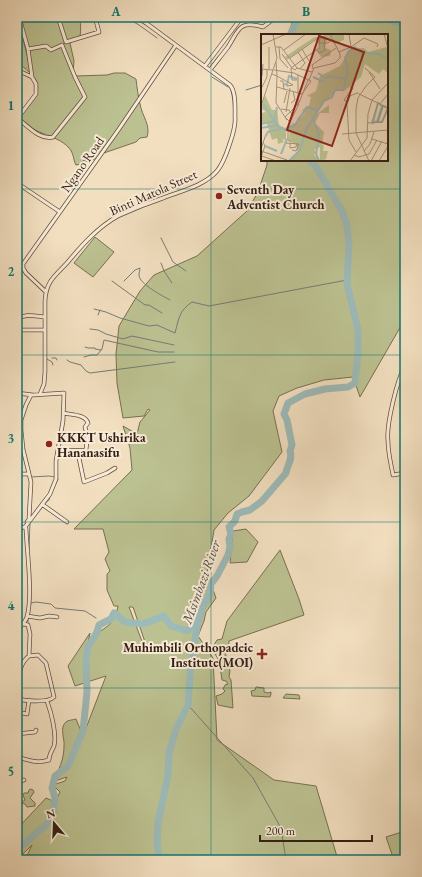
<svg xmlns="http://www.w3.org/2000/svg" width="422" height="877" viewBox="0 0 422 877" font-family="'EB Garamond',serif">
  <style>
    .green { fill: #bcc191; stroke: #787052; fill-rule: evenodd }
    .lines { fill: none; stroke-linecap: round; stroke-linejoin: round }
    .stream { stroke: #737d77; stroke-width: 1 }
    .river { stroke: #9dbbb9; stroke-width: 7 }
    .minor-casing { stroke: #644f3e; stroke-width: 4.5 }
    .minor { stroke: #f7ead6; stroke-width: 3 }
    .grid { fill: none; stroke: #0f766e; stroke-width: 1; stroke-opacity: 0.55 }
    .poi-dot { fill: #8f2418; stroke: #f7ead6; stroke-width: 1.5 }
    .labels { text-anchor: middle; stroke-width: 4; stroke-linejoin: round; paint-order: stroke }
    .street-label { font-size: 13px; fill: #341f13; stroke: #f7ead6 }
    .poi-label { font-size: 13px; font-weight: bold; fill: #341f13; stroke: #f7ead6; text-anchor: start }
    .water-label { font-size: 14px; font-style: italic; fill: #544e45; stroke: #f7ead6 }
    .inset-river { fill: none; stroke: #9dbbb9; stroke-width: 2 }
    .inset-road { fill: none; stroke: #a6927b; stroke-width: 1 }
    .view { fill: #8f2418; fill-opacity: 0.15; stroke: #8f2418; stroke-width: 2 }
    .inset-edge { fill: none; stroke: #341f13; stroke-width: 2 }
    .neatline { fill: none; stroke: #0f766e; stroke-width: 1.5 }
    .grid-label { font-size: 13px; text-anchor: middle; font-weight: bold; fill: #0f766e }
  </style>
  <rect width="100%" height="100%" fill="#f2dfc0"/>
  <filter id="stains"><feTurbulence type="fractalNoise" baseFrequency=".005" numOctaves="4"/><feColorMatrix values="0 0 0 0 .2 0 0 0 0 .09 0 0 0 0 .02 0 0 0 .5 -.17"/></filter>
  <radialGradient id="worn" r=".72"><stop offset=".6" stop-color="#630" stop-opacity="0"/><stop offset="1" stop-color="#630" stop-opacity=".3"/></radialGradient>
  <path class="green" d="M17 17H79C81 21 81 31 80 36L70 43 74 61 73 72 75 76 107 75 114 73H125L136 79C137 87 138 96 140 104 142 116 151 125 147 137L140 138 136 142 101 154 89 163 84 160 81 164 76 165C73 160 74 153 69 148 56 133 29 135 20 116 40 87 48 86 17 62Z
    M294 17H405V319L360 397 353 377 324 380 297 388 279 396 273 411 282 452 249 496 228 513 214 530 207 573 216 598 206 612 204 621 198 636 213 658 217 740 274 780 316 786 338 860H25L32 845 17 860V829L46 798 55 802 60 792 53 785 65 781 67 777 52 782C59 771 64 759 64 746 65 739 59 728 66 722 68 720 73 720 76 719L83 736 106 676 75 686 68 666 90 633 88 643C95 632 108 629 114 619 116 616 117 610 118 606H114L107 590V574L110 571 105 559 109 552 103 529H74L132 470 130 448 123 426 137 434 140 422 150 410 148 409 144 416 123 418 117 383 116 354 119 326 140 291 154 275 197 256 247 211 258 192 267 165V160H387V35H288ZM129 607H133L145 642 143 644Z
    M95 237 114 252 93 277 74 263Z
    M246 529 258 542 247 562 230 563 233 531Z
    M280 550 299 599 304 615 229 641C229 645 227 651 225 652L230 671 229 677 231 680 233 708 218 705 216 696 222 694 225 691 223 689 225 685 228 684 226 681 222 680 220 666H218L217 660 218 659 215 654 214 645 217 640 222 639 227 621Z
    M256 687 264 688V692L268 693 271 692V694L270 697 252 696 251 691 255 690Z
    M286 694 299 695 300 699 283 698Z
    M31 789 33 790 34 792 30 798 35 803V806L27 807 25 804 22 803V802L25 800 23 795 24 793H28L29 790Z
    M405 831V860H394L386 837Z"/>
  <g class="lines">
    <path class="stream" d="M125 17 139 25 157 38
      M18 20 29 63
      M17 68 19 69
      M212 77 228 87
      M246 90 262 85
      M161 238 173 262 186 271
      M161 263 164 271 172 283
      M112 281 145 305H149L162 313
      M124 281 135 270 140 268C140 270 139 272 139 275 139 284 163 296 170 300
      M94 309 106 312 120 318 149 326 157 325 175 333C179 318 179 311 192 302L209 306 347 280
      M98 315 100 310
      M90 329 98 330 106 334 123 339 132 336 174 345
      M85 347 88 348H95V349L101 350
      M84 357 91 355H97L102 349 104 340 158 352H174
      M52 358H56L57 360
      M47 359 52 362 53 365
      M67 360 70 362 81 365 86 371 90 373 175 362
      M31 477 49 476 56 477
      M54 487 58 479
      M44 504 49 500 50 496
      M29 549 30 522
      M31 603 36 602 51 604 55 608 85 611 96 618
      M28 623V618
      M188 705 253 778 281 828 286 860"/>
    <path class="river" d="M378 17 400 23H405
      M290 35 299 17
      M17 850 48 823 53 813 55 798 52 788 55 776 68 766 83 731 87 692 86 661 88 647 97 632 99 625 111 619 114 613 125 622 143 624 164 616 171 626 187 631 198 622
      M159 860 157 843 158 823 168 775 169 753 176 729 188 705 191 662 198 622 203 606 210 594 211 584 217 576 228 555 230 547 229 539 231 534 229 527 235 521 237 514 242 512 250 510 262 501 286 473C287 465 293 460 290 451L292 445 287 420 284 414 288 403 305 394 325 389 348 387 355 383 358 352V330L347 284 349 244 347 225 342 211 315 165 309 160"/>
    <defs>
      <path id="minor" d="M58 17 66 42 99 32 95 17
        M205 66 239 21V17
        M17 70 32 77
        M210 70C216 62 222 55 228 47 239 30 238 20 263 27L276 17
        M17 118C27 125 40 141 53 137L85 97 75 77 62 45 51 50 46 46 28 49
        M17 119 36 94V84L32 77 28 49 19 17
        M17 183 60 212
        M45 291 26 273 23 268V264L119 129 176 45
        M17 319C26 313 34 316 45 317
        M17 330H44
        M405 366C397 380 386 425 388 441 388 453 391 464 393 475L405 473
        M17 393 33 395 64 393 63 421 56 461V479L50 494 25 527
        M40 394 44 384 45 372V301C46 281 55 276 67 263 82 245 98 227 118 216 133 209 148 203 163 198 181 191 204 186 217 171 223 164 226 155 229 146 232 137 236 127 235 117 235 107 236 92 230 85L146 23 136 17
        M58 451 86 450C87 442 88 435 85 427L88 423C85 414 71 415 63 413
        M80 451 79 458 84 482 107 473 115 468
        M17 474H29
        M43 505 67 522
        M27 522 29 519 31 482 23 449 21 430V420L26 405 31 395
        M17 528 25 527
        M27 616 40 618 49 616 57 617
        M17 618 19 628
        M17 632C20 626 25 623 27 617 33 595 27 552 26 529L25 527
        M17 685C19 674 20 663 29 656L30 634 28 625 24 624
        M17 687 18 699 17 705
        M18 699C26 701 48 703 54 697L46 663 38 655 29 656
        M17 712 27 714 29 700
        M17 734 35 732 36 730
        M17 757C29 760 36 764 49 760 49 754 52 751 54 746 57 734 51 712 47 701
        M17 782 24 780"/>
    </defs>
    <use href="#minor" class="minor-casing"/>
    <use href="#minor" class="minor"/>
  </g>
  <path class="grid" d="M211 17V860M17 189H405M17 355H405M17 522H405M17 688H405"/>
  <g class="poi-dot">
    <circle cx="219" cy="196" r="4"/>
    <circle cx="49" cy="444" r="4"/>
    <path d="M260 648h4v4h4v4h-4v4h-4v-4h-4v-4h4z"/>
  </g>
  <g class="labels">
    <g class="street-label">
      <text transform="translate(82 164) rotate(-55)" y="5">Ngano Road</text>
      <text transform="translate(153 192) rotate(-24)" y="5">Binti Matola Street</text>
    </g>
    <g class="poi-label">
      <text x="227" y="194">Seventh Day<tspan x="227" dy="15">Adventist Church</tspan></text>
      <text x="57" y="442">KKKT Ushirika<tspan x="57" dy="15">Hananasifu</tspan></text>
      <text x="253" y="652" text-anchor="end">Muhimbili Orthopadeic<tspan x="253" dy="15">Institute(MOI)</tspan></text>
    </g>
    <g class="water-label">
      <text transform="translate(201 582) rotate(-70)" y="5">Msimbazi River</text>
    </g>
  </g>
  <g transform="translate(261 34)">
    <rect width="127" height="127" fill="#f2dfc0"/>
    <path d="M63 0H83V6L73 10 70 6H66L64 14 70 16 69 22 60 23 56 17 59 12 54 5 26 26 24 23 37 14 54 3 61 4ZM126 13 127 39 122 35 118 40 104 30 100 43 82 58V56L73 55 71 61 59 71 56 80 68 71V79H59L54 89 63 98 61 111 63 110 62 117H67L65 125 59 127V113L53 116 55 118 53 121 59 127H29L40 114 36 117V112L28 106 29 95 25 97V106L21 105 23 108 17 110 16 104 11 106 6 90H2L0 86V79L5 78 0 74 4 61 11 76H16L18 91 24 94 32 90 31 88 34 90 38 82 40 84 44 79 41 76 48 72 50 63 46 62 55 57 59 42 79 32 90 14H103L107 18Z" fill="#bcc191"/>
    <path class="inset-river" d="M57 39 65 44 67 42 85 45M52 43 63 48M23 50 26 51 28 42 36 45M117 69 121 72 116 87 112 89ZM2 70 18 93 25 96 34 91 46 73 56 76M122 72 127 74 121 88H117ZM14 85 16 73M52 85 58 101 55 120 58 127M0 90 14 87M0 94 17 91M4 103 7 98 20 95M4 112 16 117M20 120 26 105M28 127 39 116 45 96 63 67 71 63 74 56H82L87 39 84 24 88 17 94 13 100 19 118 20 127 25"/>
    <path class="inset-road" d="M88 0 90 13 103 4 117 10 116 13M123 0 127 14M59 4H64L63 9H67L70 6M0 11 25 0M15 13H20L36 34 51 38M18 13 19 25 27 34M41 15 48 27M23 16 45 0M56 16 58 19 64 16 63 9H59M37 18 44 29 39 35M78 18 90 13M21 20 31 34 34 36 36 34M29 24 57 4M15 28 16 42M104 34 114 43 105 52 97 64 95 75V99L108 127M0 35 12 36M8 35V13M52 35 51 31 75 14M13 36 33 39 50 47 41 60M108 38 119 55M11 40 16 42 15 69 26 86M37 41V70M1 42 2 30M16 42 32 51 26 52M36 46H31L30 34 58 14 59 4M48 46 53 34 74 29 79 24V20L69 0M19 47H22L23 56M16 53 41 60M0 55 6 43V35M86 68 83 66 92 54 89 53M23 69 26 57M30 69 34 66 32 57M119 70 127 60M0 72 16 24 12 0M20 75 28 76 31 80M25 78 29 54M24 83 38 69 47 46M24 83 29 88 38 70M111 88 117 69M106 89 121 88 127 74M116 89 122 71M27 96V106L30 108M81 100 127 96M111 105 127 110M25 109 38 110 35 117 31 116M29 109V114L35 113 36 110M0 115 4 103M0 117 26 126M103 117 109 110 113 98M95 118 88 106 86 70 89 62 96 59 127 74M93 121 98 123 108 120 116 106M1 122 15 127M0 123 4 112 2 108M89 127 106 104 107 80 111 66 127 49M110 127 121 107M118 127 127 112"/>
    <path class="view" d="M58 2 103 18 71 112 26 96Z"/>
    <rect width="127" height="127" class="inset-edge"/>
  </g>
  <rect width="422" height="877" fill="none" stroke="#f2dfc0" stroke-width="44"/>
  <g transform="translate(54 823) rotate(341)" stroke="#f7ead6" stroke-width="3" paint-order="stroke">
  <path d="M0-3L7 15L0 10L-7 15Z" fill="#341f13"/>
  <text y="-6" font-size="11" font-weight="bold" text-anchor="middle" fill="#341f13">N</text>
  </g>
  <path d="M260 835v6h112v-6" fill="none" stroke="#341f13" stroke-width="2"/>
  <text x="266" y="835" font-size="12" fill="#341f13" stroke="#f7ead6" stroke-width="3" paint-order="stroke">200 m</text>
  <rect x="22" y="22" width="378" height="833" class="neatline"/>
  <g class="grid-label">
    <text x="116" y="16">A</text>
    <text x="306" y="16">B</text>
    <text x="11" y="110">1</text>
    <text x="11" y="276">2</text>
    <text x="11" y="443">3</text>
    <text x="11" y="610">4</text>
    <text x="11" y="776">5</text>
  </g>
  <rect width="100%" height="100%" filter="url(#stains)"/>
  <rect width="100%" height="100%" fill="url(#worn)"/>
</svg>
